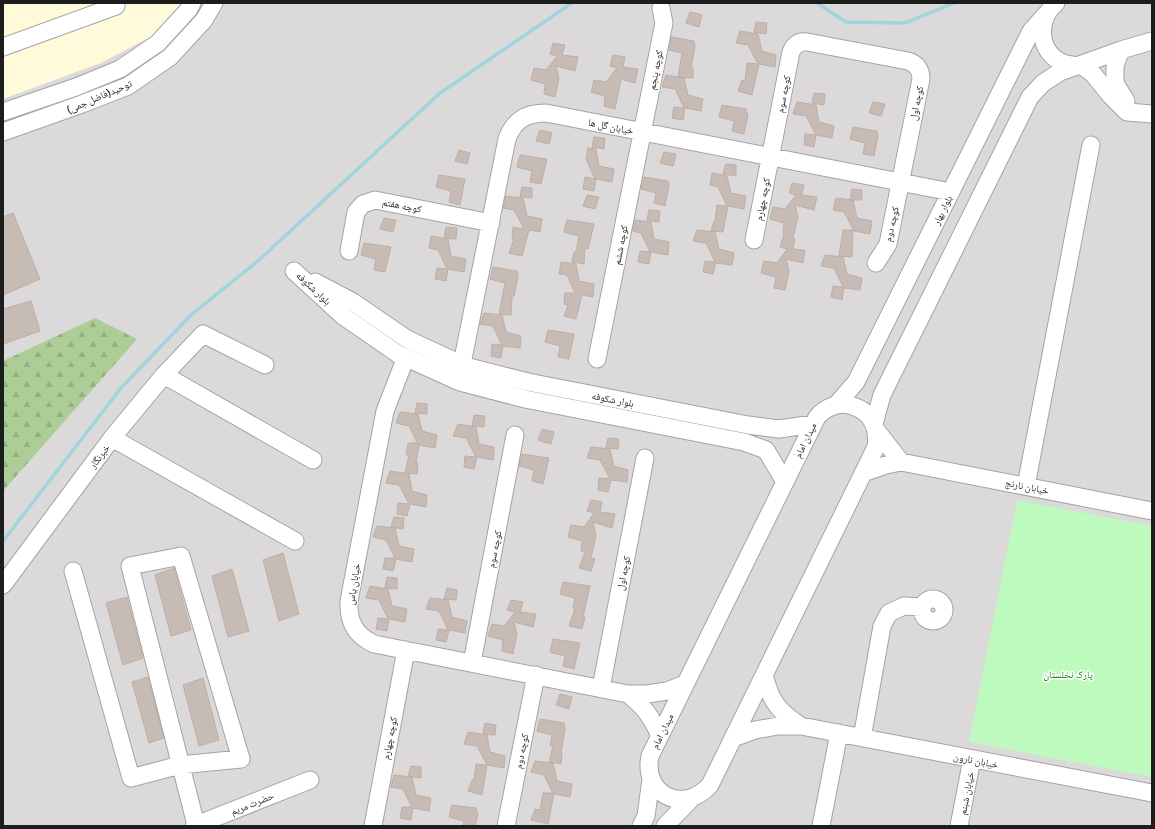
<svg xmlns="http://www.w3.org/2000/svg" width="1155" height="829" viewBox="0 0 1155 829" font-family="Signika,'Noto Naskh Arabic',sans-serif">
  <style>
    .residential { fill: #dbd9da }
    .education { fill: #fffbda }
    .forest { fill: url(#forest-firs) }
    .park { fill: #befabd }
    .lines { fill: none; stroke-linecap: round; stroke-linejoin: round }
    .stream { stroke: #a1d5dd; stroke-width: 3.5 }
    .building { fill: #c6bbb5; stroke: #c0aea4 }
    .minor-casing { stroke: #a4a4a4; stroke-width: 19 }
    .minor { stroke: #fff; stroke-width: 17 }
    .labels { text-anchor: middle; stroke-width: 3; stroke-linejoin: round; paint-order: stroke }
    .street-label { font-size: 10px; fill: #1d1d1d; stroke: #fff }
    .park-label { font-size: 10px; fill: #0b7c09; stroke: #fff }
  </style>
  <defs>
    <pattern id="forest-firs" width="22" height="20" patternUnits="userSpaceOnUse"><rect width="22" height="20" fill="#acce96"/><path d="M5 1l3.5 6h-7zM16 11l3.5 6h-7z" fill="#94b081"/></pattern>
  </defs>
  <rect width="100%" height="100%" fill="#eee9e2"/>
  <path class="residential" d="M3 3H1152V826H3Z"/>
  <path class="education" d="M3 3H184L175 24 101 63 3 99Z"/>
  <path class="forest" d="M95 318 137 339 3 491V361Z"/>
  <path class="park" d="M1017 500 1152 526V777L969 742Z"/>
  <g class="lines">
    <path class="stream" d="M817 3 846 22 905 23 954 3
      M3 541 121 388 192 314 259 260 440 93 572 3"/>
  </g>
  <path class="building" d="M690 12 702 15 699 27 686 23Z
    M756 22 767 23 766 34 754 32Z
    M740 31 758 34 762 51 776 55 775 67 759 64 752 95 738 91 742 80 745 81 747 63 758 64 748 45 736 43Z
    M671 37 694 41 695 47 691 67 693 68V78L678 77 682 53 669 50Z
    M553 43 565 45 562 55 578 57 575 71 556 66 559 78 555 97 544 94 545 84 531 80 534 68 546 70 557 56 550 54Z
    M613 55 625 57 623 67 638 69 635 83 621 79 615 109 604 106 605 96 591 92 594 80 606 82 617 68 610 66Z
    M666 75 684 78 688 95 703 99 701 111 685 108 683 120 672 118 674 107 684 108 675 89 662 87Z
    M814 93 825 94 824 105 812 103Z
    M797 102 816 105 819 122 834 126 832 138 816 135 814 147 804 145 805 134 816 135 806 116 793 114Z
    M873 102 885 104 881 116 869 113Z
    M722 105 746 109 748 115 744 134 732 131 734 121 719 117Z
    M853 127 877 131 878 136 874 156 863 154 865 143 850 139Z
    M540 130 552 133 549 144 536 141Z
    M594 137 605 138 604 149 592 147Z
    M588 148 596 149 599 166 614 169 612 182 596 179 594 191 583 189 585 177 595 179 586 159Z
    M459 150 470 153 467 164 455 161Z
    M664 152 676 154 673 166 660 163Z
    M520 155 547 159 541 184 530 182 532 171 517 167Z
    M726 164 736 165V176L723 174Z
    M712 173 727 176 731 193 746 196 744 209 728 206 723 232 711 231 714 221H715L717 205 727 206 718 187 710 185Z
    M439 175 465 179 460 205 449 202 451 191 436 187Z
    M644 177 668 181 669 186 665 206 654 203 656 193 641 189Z
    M792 183 804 185 802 195 817 197 814 210 795 205 798 217 793 238 795 239 793 249 805 250 803 263 786 259 789 271 785 290 774 288 776 277 761 273 764 261 777 263 787 249 780 247 784 234H783L784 223 770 219 773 207 785 209 796 195 789 193Z
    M522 187 532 188V198L520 197Z
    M852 189 862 190V200H850Z
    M587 195 599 197 595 209 583 206Z
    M506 196 523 198 527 216 542 219 540 232 529 230 522 256 509 253 514 239H512L513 227 524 229 514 210 503 208Z
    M836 198 853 200 857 218 872 221 870 234 854 231 844 212 833 210Z
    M649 210 660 211 659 222 647 220Z
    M13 213 40 279 3 295V217Z
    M384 218 396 220 393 232 380 229Z
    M567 220 594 224 588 249 585 248 584 264 572 262 574 252H576L579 236 564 232Z
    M635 220 651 222 654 239 669 242 668 255 651 252 649 264 638 262 640 251 650 252 641 233 633 231Z
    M446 227 457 228 456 239 444 238Z
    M697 230 715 232 719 249 734 253 732 265 716 263 713 274 703 272 705 261 715 262 706 243 693 241Z
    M843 230H853L852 257 839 256Z
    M431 236 448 239 451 256 466 259 464 272 448 269 446 281 435 279 437 268 447 269 438 250 429 248Z
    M364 243 391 247 385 272 374 270 376 259 361 255Z
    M825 255 843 257 847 274 862 278 860 290 844 288 842 300 831 297 833 286 843 287 834 268 821 266Z
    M561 262 576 264 579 281 594 284 593 297 582 295 576 319 564 316 568 305 564 304 565 293H575L567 275 559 274Z
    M493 267 517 271 518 277 514 296H512L511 315 499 314 505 283 490 279Z
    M31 301 40 331 3 344V309Z
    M484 313 502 315 506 332 521 336 520 348 503 346 501 358 491 356 492 344 502 345 493 326 480 324Z
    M548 330 574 334 569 359 558 357 560 346 545 342Z
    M417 403 427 404V414L415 413Z
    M400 412 418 414 422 431 437 435 435 448 419 445 416 463H418L417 474 405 473 409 455H406L408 443 411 444 412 442 418 444 409 426 396 423Z
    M474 415 485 416 484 427 472 426Z
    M458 424 476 427 479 444 494 447 493 460 477 457 474 469 464 467 465 456 476 457 466 438 453 436Z
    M542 429 554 432 551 444 538 440Z
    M608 438 619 439 618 449 606 448Z
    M591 447 610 449 614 466 628 470 627 482 611 480 608 492 598 490 599 478 610 479 600 460 587 458Z
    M522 454 549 458 543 484 532 481 534 470 519 466Z
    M390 471 409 474 412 491 427 495 426 507 410 504 407 516 397 514 398 503 409 504 399 485 386 483Z
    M591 500 602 502 600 512 615 514 612 528 593 522 596 535 591 558 595 559 591 571 579 568 585 552 581 551 582 541 568 537 571 525 584 527 594 513 587 511Z
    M394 517 404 518 403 529 391 527Z
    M377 526 395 528 399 546 414 549 412 562 396 559 393 571 383 569 385 558H395L386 540 373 537Z
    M283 553 299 614 279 621 263 560Z
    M174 568 191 630 171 636 155 575Z
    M232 569 249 631 228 637 212 576Z
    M387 577 397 578V589L385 588Z
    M563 582 590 586 583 617H585L582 629 569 626 575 609 573 608 575 598 560 594Z
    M370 586 388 589 392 606 407 609 405 622 389 619 387 631 376 629 378 618 388 619 379 600 366 598Z
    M447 588 457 590 456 600 444 599Z
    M127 597 143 658 123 665 106 603Z
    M430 598 448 600 452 617 467 621 465 633 449 630 446 642 436 640 438 629 448 630 439 611 426 609Z
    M511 600 523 602 520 612 536 614 533 627 514 622 517 634 513 654 502 651 503 640 488 636 492 624 504 626 515 612 507 610Z
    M553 639 580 643 574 669 563 666 565 656 550 652Z
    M148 677 164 738 149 743 132 682Z
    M203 678 219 740 199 746 183 685Z
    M560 694 572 697 569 709 556 705Z
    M540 719 564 723 565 729 561 753H562L561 764 549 762 553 746H550L552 735 537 731Z
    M485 723 496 725 495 735 483 734Z
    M468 732 487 735 490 752 505 756 504 768 487 765 482 795 468 791 472 780H474L476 764 487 765 477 746 464 744Z
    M535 761 553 763 557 781 572 784 570 797 554 794 548 824 531 820 535 809 540 810 543 793H553L544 775 531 772Z
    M411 766 421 767V778L408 776Z
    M394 775 412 777 416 795 431 798 429 811 413 808 411 820 400 818 402 807H412L403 789 391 787Z
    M452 805 476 808 478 815 475 826H463L464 821 449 817Z"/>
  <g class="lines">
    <defs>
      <path id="minor" d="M1056 3C1036 20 1038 52 1063 63 1068 65 1073 65 1078 66
        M3 47 116 6
        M1121 50 1115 65V83L1126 101
        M1081 65 1093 74 1111 96 1127 112 1152 114
        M3 112 76 87 120 69 158 43 189 9 192 3
        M3 132 82 104 128 86 170 57 204 20 214 3
        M754 240 791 52C794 45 799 41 807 42L908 61C917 64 921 70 921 79L888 244 876 263
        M349 251 356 212 363 204 375 200 491 223
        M294 271 343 316 398 354 460 382 525 399 744 442 766 450 785 482
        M315 282 353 302 407 339 465 366 528 382 748 425 779 429 813 424
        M406 357 385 411 349 601C348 622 355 635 374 644L628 694H647L667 691 685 684
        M597 359 664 23 661 8
        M462 364 507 139C514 120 526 113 546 113L951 192
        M164 375 313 460
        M843 404C868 407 879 423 876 447L710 785C683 815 642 794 650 756L817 417C824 409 832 405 843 404Z
        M836 405 856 382 1031 31 1046 14
        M874 424 882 395 1030 97 1043 83 1060 72 1121 50 1152 41
        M877 431 901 462
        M112 438 295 541
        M863 473 886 465 901 462 1152 511
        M1026 486 1091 145
        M73 571 131 778 180 765 241 759 181 556 130 566 196 825
        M3 585 112 438 164 375 203 334 265 365
        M922 610a11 11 0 1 1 22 0a11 11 0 1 1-22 0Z
        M472 663 515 435
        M764 675C771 702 778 711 801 726
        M601 688 645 458
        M628 694C645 708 651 716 660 736
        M733 738 755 730 778 726H801L1152 793
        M862 738 882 626 889 613 904 606 922 607
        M194 826 310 780
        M373 826 406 650
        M506 826 536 675
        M641 826 646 816 651 779
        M665 826 691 799
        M821 826 839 733
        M959 826 972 759"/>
    </defs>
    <use href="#minor" class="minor-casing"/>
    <use href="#minor" class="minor"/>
  </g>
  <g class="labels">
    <g class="street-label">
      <text transform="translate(655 70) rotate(-79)" y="4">کوچه پنجم</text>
      <text transform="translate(783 94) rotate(-79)" y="4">کوچه سوم</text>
      <text transform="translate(99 96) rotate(-23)" y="4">توحید(فاضل جمی)</text>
      <text transform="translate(916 103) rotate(-79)" y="4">کوچه اول</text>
      <text transform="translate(611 126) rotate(11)" y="4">خیابان گل ها</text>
      <text transform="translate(762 199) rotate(-79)" y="4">کوچه چهارم</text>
      <text transform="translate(402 205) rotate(11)" y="4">کوچه هفتم</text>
      <text transform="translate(942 210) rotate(-64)" y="4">بلوار بهار</text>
      <text transform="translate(891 224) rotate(-77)" y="4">کوچه دوم</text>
      <text transform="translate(620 245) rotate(-79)" y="4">کوچه ششم</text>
      <text transform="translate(314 288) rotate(43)" y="4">بلوار شکوفه</text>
      <text transform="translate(613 399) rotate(11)" y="4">بلوار شکوفه</text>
      <text transform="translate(805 440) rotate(-64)" y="4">میدان امام</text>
      <text transform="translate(99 456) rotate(-53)" y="4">خبرنگار</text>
      <text transform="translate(1027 486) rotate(11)" y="4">خیابان نارنج</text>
      <text transform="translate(494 549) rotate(-79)" y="4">کوچه سوم</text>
      <text transform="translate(623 573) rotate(-79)" y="4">کوچه اول</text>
      <text transform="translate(353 584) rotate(-81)" y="4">خیابان یاس</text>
      <text transform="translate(662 731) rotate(-64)" y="4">میدان امام</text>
      <text transform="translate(389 738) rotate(-79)" y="4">کوچه چهارم</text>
      <text transform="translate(521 751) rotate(-79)" y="4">کوچه دوم</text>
      <text transform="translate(976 760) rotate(11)" y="4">خیابان نارون</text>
      <text transform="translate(966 793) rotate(-79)" y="4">خیابان شبنم</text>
      <text transform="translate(252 803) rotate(-22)" y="4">حضرت مریم</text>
    </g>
    <g class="park-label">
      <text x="1068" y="678">پارک نخلستان</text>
    </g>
  </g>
  <rect width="1155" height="829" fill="none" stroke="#1d1d1d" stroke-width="8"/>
</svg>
